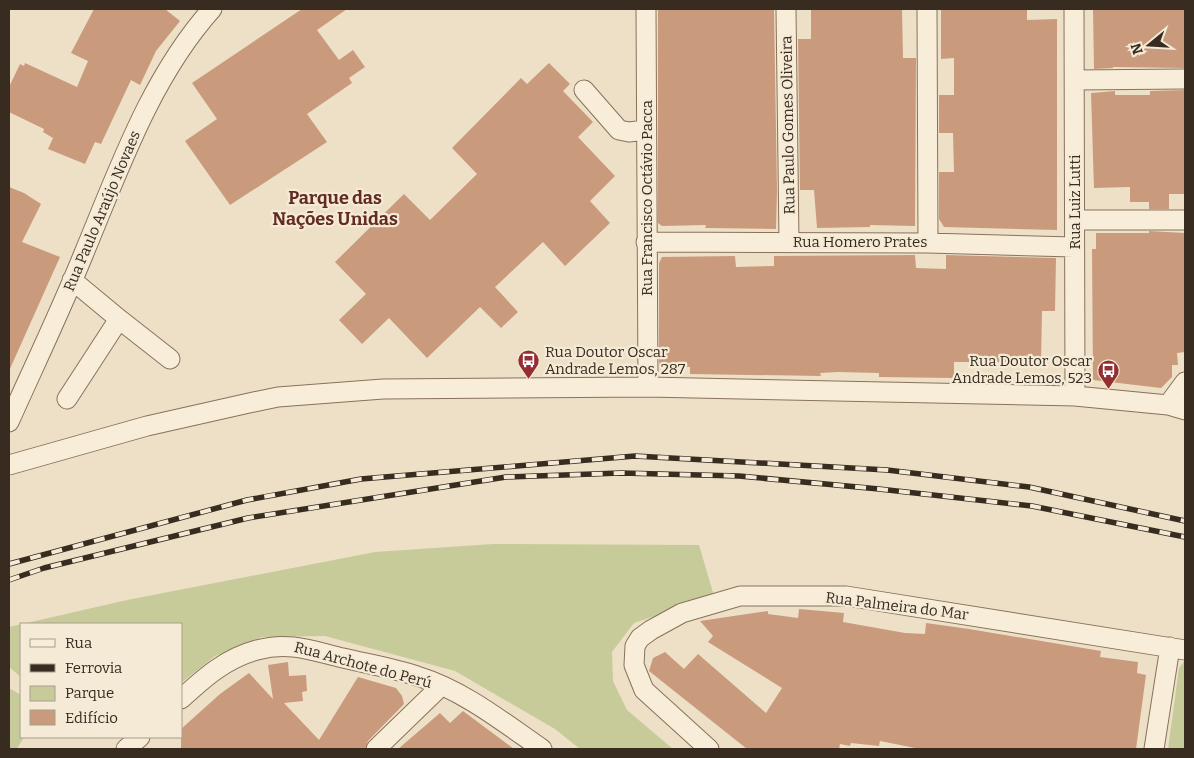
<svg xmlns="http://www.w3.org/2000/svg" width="1194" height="758" viewBox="0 0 1194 758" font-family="Bitter,serif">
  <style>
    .green { fill: #c7cb9a }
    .building { fill: #ca9a7d }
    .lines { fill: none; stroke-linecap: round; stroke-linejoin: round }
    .minor-casing { stroke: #88725c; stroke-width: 21 }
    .minor { stroke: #f8edd9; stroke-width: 19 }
    .rail-casing { stroke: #382b20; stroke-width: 5.5 }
    .rail { stroke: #f4ead5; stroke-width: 4; stroke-dasharray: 11; stroke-linecap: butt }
    .labels { text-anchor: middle; stroke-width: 4.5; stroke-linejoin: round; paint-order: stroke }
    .street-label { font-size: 15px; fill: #382b20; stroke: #f4ead5 }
    .poi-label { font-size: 15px; fill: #382b20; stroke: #f4ead5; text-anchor: start }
    .quarter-label { font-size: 18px; font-weight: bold; fill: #632c20; stroke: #f4ead5 }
  </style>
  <rect width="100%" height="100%" fill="#ede0c6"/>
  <path class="green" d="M493 544 699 545 714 596 634 623 612 652 613 681 627 710 673 749H580L555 729 455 671 325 636 262 637 215 656 181 683V624H21V677L9 667V627L127 600 375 552Z
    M1185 660V749H1168L1179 668Z
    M9 688 21 695V737H24L17 749H9Z"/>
  <path class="building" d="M94 9H165L180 21 156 51 140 85 131 80 101 144 95 142 85 164 48 149 53 138 43 132 44 129 9 112V87L20 64 24 66 25 63 77 87 88 61 71 53Z
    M302 9H347L317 30 339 60 353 50 365 67 349 78 352 83 307 114 327 142 230 205 185 141 217 119 192 83Z
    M658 9H774L777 191 776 229 705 228 706 225 662 226 658 223Z
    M811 9H902L903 58H916L915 226 870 225V227L817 228 814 190H800L798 39H811Z
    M941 9H1027V20L1057 19V230L944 227 939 219V172H954L953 133H939V95H954V58L941 59Z
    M1093 9H1185V68L1113 67V68L1094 69Z
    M549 63 570 84 563 91 593 122 578 137 615 176 590 201 610 223 565 266 543 242 495 287 518 312 501 328 480 307 427 358 389 318 362 344 339 320 366 294 335 262 404 194 430 220 477 174 452 148 521 78 527 84Z
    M1185 90 1184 194H1169V209H1149V202H1130V187L1094 188 1091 93 1115 91V95H1150V91Z
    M9 187 24 193 41 204 22 242 60 257 9 371Z
    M1149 231 1185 233V352L1177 353 1178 365H1172V377L1161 388 1093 380 1092 249H1096V233H1149Z
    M915 255 916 268 946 269V255L1056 258 1055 311H1042L1041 362H954V378L879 377V373L838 372 820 373 821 376 690 374V367L659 366V263L662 257 735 256 736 267 774 266V256Z
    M799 609 844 613 843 622 905 633 925 634 926 623 969 629 1101 651 1100 657 1138 662 1137 673 1146 675 1136 749H920L880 741 879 746 851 743 850 746 840 744 839 749H747L649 671 653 658 665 652 684 669 698 654 766 713 782 688 708 642 713 636 700 621 768 611V614L798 618Z
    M288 662 289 676 306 675 307 691 302 692 303 701 284 703 319 740 358 677 396 688 402 696 404 704 368 741 365 749H181V729L220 694 249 673 273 699 268 665Z
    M463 711 514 749H398L440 713 450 723Z"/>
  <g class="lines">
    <defs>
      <path id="minor" d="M646 9 648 387
        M786 9 789 242
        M927 9 928 243
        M1074 9 1075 396
        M1075 80 1185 79
        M584 90 619 130 629 132 646 130
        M1075 220H1185
        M646 242 928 243 1074 247
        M119 319 170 359
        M67 399 119 319 72 280
        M1168 405 1185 382
        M9 422C34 366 61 310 84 253 119 169 151 77 212 9
        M9 465 147 426 249 403 278 397 383 389 648 387 1075 396 1168 405 1185 410
        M181 699C204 678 226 658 257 650 289 641 313 651 343 658 368 664 393 668 417 676 463 690 503 722 542 749
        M126 749 140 737
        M376 749 441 686
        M709 749 644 690 634 665 635 646 640 638 651 630 682 613 740 596H846L1185 650
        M1154 749 1170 647"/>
    </defs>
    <use href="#minor" class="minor-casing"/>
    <use href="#minor" class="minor"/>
    <defs>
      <path id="rail" d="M9 564 247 500 361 479 635 456 887 470 1029 487 1185 521
        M9 580 44 568 248 518 506 477 621 473 739 476 879 489 1032 506 1185 537"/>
    </defs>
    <use href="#rail" class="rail-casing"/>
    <use href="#rail" class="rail"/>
  </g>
  <defs>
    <symbol id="bus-pin" viewBox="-11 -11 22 30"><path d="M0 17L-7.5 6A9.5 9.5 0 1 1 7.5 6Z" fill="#952e33" stroke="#f4ead5"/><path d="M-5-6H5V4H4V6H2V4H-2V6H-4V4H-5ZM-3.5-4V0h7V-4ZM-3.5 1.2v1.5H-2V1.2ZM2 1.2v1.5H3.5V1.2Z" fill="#fff"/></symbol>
  </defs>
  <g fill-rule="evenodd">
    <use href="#bus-pin" x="516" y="348" width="25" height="34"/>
    <use href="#bus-pin" x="1096" y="358" width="25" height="34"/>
  </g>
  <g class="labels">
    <g class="street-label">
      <text transform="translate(788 125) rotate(-91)" y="5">Rua Paulo Gomes Oliveira</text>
      <text transform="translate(647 198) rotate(-90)" y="5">Rua Francisco Octávio Pacca</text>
      <text transform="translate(1075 202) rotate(-90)" y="5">Rua Luiz Lutti</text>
      <text transform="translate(102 211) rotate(-67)" y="5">Rua Paulo Araújo Novaes</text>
      <text x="860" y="247">Rua Homero Prates</text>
      <text transform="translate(897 606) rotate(7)" y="5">Rua Palmeira do Mar</text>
      <text transform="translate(363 665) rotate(15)" y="5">Rua Archote do Perú</text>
    </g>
    <g class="poi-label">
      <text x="545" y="357">Rua Doutor Oscar<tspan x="545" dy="17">Andrade Lemos, 287</tspan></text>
      <text x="1092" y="366" text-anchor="end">Rua Doutor Oscar<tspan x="1092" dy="17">Andrade Lemos, 523</tspan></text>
    </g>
    <g class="quarter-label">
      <text x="335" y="204">Parque das<tspan x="335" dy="21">Nações Unidas</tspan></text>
    </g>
  </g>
  <rect width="1194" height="758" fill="none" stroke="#382b20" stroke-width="20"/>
  <rect x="20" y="623" width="162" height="115" fill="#f4ead5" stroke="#a99e8d"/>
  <rect x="30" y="639" width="25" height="8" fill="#f8edd9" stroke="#a99e8d"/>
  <text x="65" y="648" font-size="15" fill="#382b20">Rua</text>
  <rect x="30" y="664" width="25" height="8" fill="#382b20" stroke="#a99e8d"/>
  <text x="65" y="673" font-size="15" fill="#382b20">Ferrovia</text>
  <rect x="30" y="686" width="25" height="15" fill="#c7cb9a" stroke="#a99e8d"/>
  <text x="65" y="698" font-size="15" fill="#382b20">Parque</text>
  <rect x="30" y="710" width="25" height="15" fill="#ca9a7d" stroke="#a99e8d"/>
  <text x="65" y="723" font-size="15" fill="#382b20">Edifício</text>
  <g transform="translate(1149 45) rotate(252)" stroke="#f4ead5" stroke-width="4" paint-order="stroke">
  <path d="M0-4L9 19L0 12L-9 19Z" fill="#382b20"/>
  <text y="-8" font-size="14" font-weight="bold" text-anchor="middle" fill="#382b20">N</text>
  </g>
</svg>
